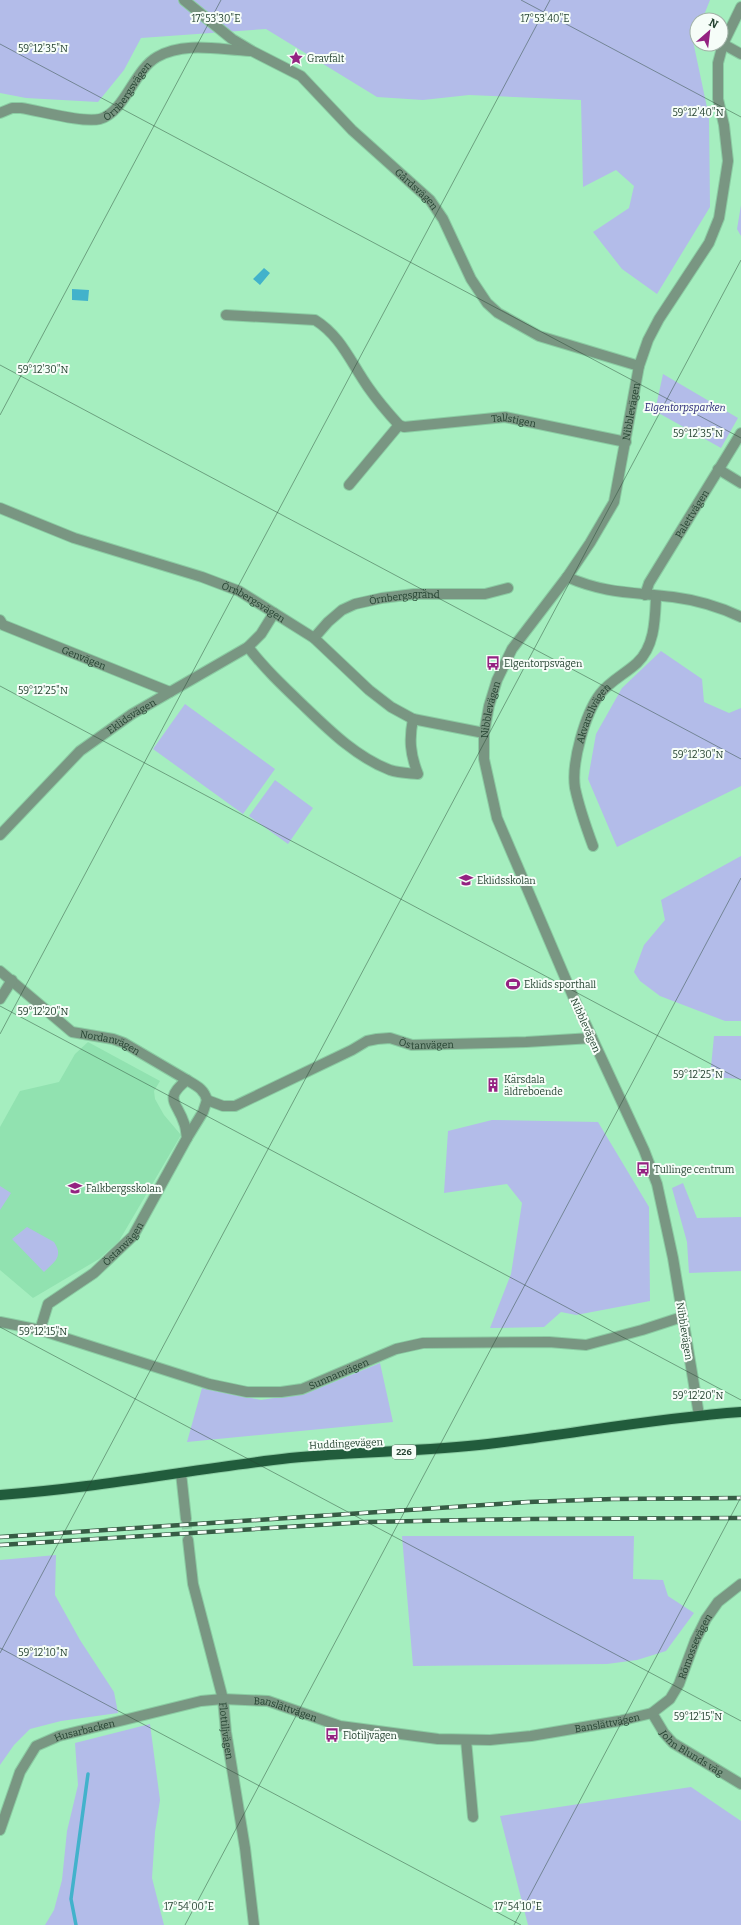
<svg xmlns="http://www.w3.org/2000/svg" width="741" height="1925" viewBox="0 0 741 1925" font-family="Bitter,serif">
  <style>
    .built { fill: #91e2b0 }
    .green { fill: #b3bce9 }
    .water { fill: #42b2cb }
    .lines { fill: none; stroke-linecap: round; stroke-linejoin: round }
    .stream { stroke: #42b2cb; stroke-width: 3.5 }
    .minor-tunnel { stroke: #8bcca3; stroke-width: 10; stroke-dasharray: 10 5; stroke-linecap: butt }
    .minor-casing { stroke: #8bcca3; stroke-width: 12 }
    .major-casing { stroke: #8bcca3; stroke-width: 12 }
    .minor { stroke: #799682; stroke-width: 10 }
    .major { stroke: #215c3c; stroke-width: 10 }
    .rail-casing { stroke: #375c45; stroke-width: 4.5 }
    .rail { stroke: #f6fdf8; stroke-width: 3; stroke-dasharray: 9; stroke-linecap: butt }
    .ticks { fill: none; stroke: #254331; stroke-width: 1; stroke-opacity: 0.45 }
    .labels { text-anchor: middle; stroke-width: 4; stroke-linejoin: round; paint-order: stroke }
    .shield { fill: #f6fdf8; stroke: #647b6d; stroke-width: 1 }
    .shield-label { font-size: 9px; font-weight: bold; fill: #254331 }
    .poi-label { font-size: 10px; fill: #254331; stroke: #f6fdf8; text-anchor: start }
    .street-label { font-size: 10px; fill: #254331; stroke: #f6fdf8 }
    .park-label { font-size: 10px; font-style: italic; fill: #211f71; stroke: #f6fdf8 }
    .ticks-label { font-size: 10px; text-anchor: middle; fill: #254331; stroke: #f6fdf8; stroke-width: 4; stroke-linejoin: round; paint-order: stroke }
  </style>
  <rect width="100%" height="100%" fill="#a5eebf"/>
  <path class="built" d="M88 1042 160 1081 154 1091 155 1099 164 1115 181 1135 119 1241 99 1259 33 1298 0 1270V1127L20 1091 59 1082 75 1054Z"/>
  <path class="green" d="M0 0H710L702 20H697V32L693 41 709 117 710 207 657 294 622 269 593 232 629 208 634 186 616 170 583 187 581 100 469 95 423 100 377 97 266 29 141 38 124 70 98 102 26 98 0 93Z
    M741 205V236L737 229Z
    M663 374 738 418 721 448 655 411Z
    M661 651 702 679 704 702 729 713 741 708V786L617 847 588 779 596 734 622 688Z
    M185 704 275 769 243 814 153 749Z
    M275 780 313 808 288 844 249 816Z
    M741 856V1021H725L660 996 640 981 634 972 644 945 665 920 661 900Z
    M714 1036H741V1079L710 1077Z
    M492 1120 598 1122 649 1207 650 1301 576 1315 561 1312 544 1327 490 1328 511 1274 522 1203 507 1184 444 1193 448 1131Z
    M683 1183 697 1218 741 1217V1271L689 1273 687 1242 672 1188Z
    M0 1186 11 1193 0 1210Z
    M27 1227 54 1242C64 1257 54 1262 44 1272L12 1239Z
    M380 1363 393 1422 187 1442 202 1388 261 1400 307 1393Z
    M402 1536H634L633 1579 663 1580 668 1596 694 1613 666 1651 637 1660 607 1664 413 1666Z
    M56 1555 55 1595 80 1640 114 1692 118 1713 61 1721 30 1729 14 1745 0 1765V1560Z
    M150 1724 160 1800 155 1832 152 1878 164 1925H45L54 1910 62 1880 67 1831 78 1785 75 1743Z
    M691 1787 741 1821V1925H528L500 1816Z"/>
  <path class="water" d="M264 268 270 273 260 285 253 279Z
    M72 289 89 290 88 301 72 300Z"/>
  <g class="lines">
    <path class="stream" d="M76 1925 71 1899 88 1774"/>
    <path class="minor-tunnel" d="M186 1519 188 1540"/>
    <defs>
      <g id="minor">
        <path id="s1" d="M184 0 232 39 252 51 301 76 352 130 430 200 443 219 471 279 487 303 498 313 539 336 639 366"/>
        <path d="M723 44 741 54"/>
        <path id="s2" d="M0 113 12 108H21C41 111 82 123 100 119 125 112 134 70 157 57 185 41 220 50 250 51"/>
        <path d="M226 315 315 320C341 336 351 363 368 387 377 400 388 413 399 425"/>
        <path d="M718 469 741 483"/>
        <path id="s3" d="M349 485 399 425 404 427 505 417 626 442"/>
        <path id="s4" d="M0 508 74 538 202 577 239 591 314 638 369 690 391 707 413 719 484 733"/>
        <path d="M567 577C606 594 633 592 673 597 696 600 720 607 741 617"/>
        <path id="s5" d="M645 595 649 583 741 433"/>
        <path id="s6" d="M0 620 3 625 170 692"/>
        <path id="s7" d="M314 638 328 622 342 610 355 604 382 598 414 594H485L508 588"/>
        <path d="M248 647C264 668 283 686 303 705 329 730 356 757 390 770 399 773 408 773 418 774 410 754 409 739 413 719"/>
        <path id="s8" d="M0 835 80 751 132 714 248 647 261 634 274 613"/>
        <path id="s9" d="M593 846C586 827 579 807 575 788 571 763 585 714 600 694 610 681 625 674 637 663 655 646 655 619 656 597"/>
        <path id="s10" d="M0 971 72 1032 113 1039 124 1043 187 1080"/>
        <path d="M0 999 12 980"/>
        <path id="s11" d="M187 1138 203 1112 207 1100 223 1106H235L352 1050 367 1041 377 1039 390 1038 412 1045 526 1042 592 1038"/>
        <path id="s12" d="M0 1322 40 1330 209 1384 247 1392H281L302 1389 396 1349 423 1343 549 1342 586 1345 642 1330 682 1317"/>
        <path id="s13" d="M40 1330 48 1304 94 1273 133 1236 187 1138C186 1133 186 1127 184 1123 177 1102 163 1099 187 1080 197 1086 204 1089 207 1100"/>
        <path id="s14" d="M699 1415 673 1258 657 1184 644 1150 575 1001 497 818 484 759V733L489 706 497 680 512 649 567 577 590 543 614 502 639 366 648 340 659 319 709 243 719 218 728 161 724 125 718 99V63L723 44 741 7"/>
        <path d="M181 1473 186 1519"/>
        <path id="s15" d="M188 1540 193 1584 223 1699 226 1732 245 1848 254 1925"/>
        <path id="s16" d="M652 1713 664 1733 673 1743 741 1784"/>
        <path d="M466 1740 473 1817"/>
        <path id="s17" d="M0 1830 20 1772 36 1746 59 1736 201 1701 223 1699 268 1701 340 1726 438 1739 490 1740 531 1736 619 1721 652 1713 670 1699 679 1684 695 1641 706 1619 718 1602 741 1584"/>
      </g>
      <path id="major" d="M0 1495C97 1488 193 1469 290 1458 356 1451 422 1452 488 1444 573 1434 656 1418 741 1412"/>
    </defs>
    <use href="#minor" class="minor-casing"/>
    <use href="#major" class="major-casing"/>
    <use href="#minor" class="minor"/>
    <use href="#major" class="major"/>
    <defs>
      <path id="rail" d="M0 1537 528 1502 613 1499 741 1498
        M0 1545 366 1522 529 1519 741 1518"/>
    </defs>
    <use href="#rail" class="rail-casing"/>
    <use href="#rail" class="rail"/>
  </g>
  <path class="ticks" d="M521 0 741 117M0 44 741 438M0 365 741 759M0 415 221 0M0 686 741 1080M0 1006 741 1400M0 1034 550 0M0 1327 741 1721M0 1648 521 1925M0 1653 741 260M185 1925 741 878M514 1925 741 1497"/>
  <defs>
    <symbol id="sight-bare" viewBox="-9 -9 18 18"><path d="M0-6L1.8-2.2L6-1.7L2.9 1.2L3.7 5.4L0 3.3L-3.7 5.4L-2.9 1.2L-6-1.7L-1.8-2.2Z" fill="#942281" stroke="#f6fdf8" stroke-width="2.5" paint-order="stroke"/></symbol>
    <symbol id="bus-bare" viewBox="-9 -9 18 18"><path d="M-5-6H5V4H4V6H2V4H-2V6H-4V4H-5ZM-3.5-4V0h7V-4ZM-3.5 1.2v1.5H-2V1.2ZM2 1.2v1.5H3.5V1.2Z" fill="#942281" stroke="#f6fdf8" stroke-width="2.5" paint-order="stroke"/></symbol>
    <symbol id="school-bare" viewBox="-9 -9 18 18"><path d="M0-5L7-2L0 1L-7-2ZM-4 1L0 2.5L4 1V4Q0 6-4 4Z" fill="#942281" stroke="#f6fdf8" stroke-width="2.5" paint-order="stroke"/></symbol>
    <symbol id="stadium-bare" viewBox="-9 -9 18 18"><path d="M0-5a6.5 5 0 1 0 0 10a6.5 5 0 1 0 0-10ZM-3.5-1.8h7v3.6h-7Z" fill="#942281" stroke="#f6fdf8" stroke-width="2.5" paint-order="stroke"/></symbol>
    <symbol id="building-bare" viewBox="-9 -9 18 18"><path d="M-4-6H4V6H1V3H-1V6H-4ZM-2.5-4.3h1.7v1.8h-1.7ZM.8-4.3h1.7v1.8H.8ZM-2.5-1h1.7V.8h-1.7ZM.8-1h1.7V.8H.8Z" fill="#942281" stroke="#f6fdf8" stroke-width="2.5" paint-order="stroke"/></symbol>
  </defs>
  <g fill-rule="evenodd">
    <use href="#sight-bare" x="286" y="48" width="20" height="20"/>
    <use href="#bus-bare" x="483" y="653" width="20" height="20"/>
    <use href="#school-bare" x="456" y="870" width="20" height="20"/>
    <use href="#stadium-bare" x="503" y="974" width="20" height="20"/>
    <use href="#building-bare" x="483" y="1075" width="20" height="20"/>
    <use href="#bus-bare" x="633" y="1159" width="20" height="20"/>
    <use href="#school-bare" x="65" y="1178" width="20" height="20"/>
    <use href="#bus-bare" x="322" y="1725" width="20" height="20"/>
  </g>
  <g class="labels">
    <rect class="shield" x="392" y="1445" width="24" height="14" rx="3"/>
    <g class="shield-label">
      <text x="404" y="1455">226</text>
    </g>
    <g class="poi-label">
      <text x="307" y="62">Gravfält</text>
      <text x="504" y="667">Elgentorpsvägen</text>
      <text x="477" y="884">Eklidsskolan</text>
      <text x="524" y="988">Eklids sporthall</text>
      <text x="504" y="1083">Kärsdala<tspan x="504" dy="12">äldreboende</tspan></text>
      <text x="654" y="1173">Tullinge centrum</text>
      <text x="86" y="1192">Falkbergsskolan</text>
      <text x="343" y="1739">Flotiljvägen</text>
    </g>
    <g class="street-label">
      <text dy="4" stroke="none"><textPath href="#s2" startOffset="142">Örnbergsvägen</textPath></text>
      <text dy="4" stroke="none"><textPath href="#s1" startOffset="302">Gårdsvägen</textPath></text>
      <text dy="4" stroke="none"><textPath href="#s14" startOffset="1081">Nibblevägen</textPath></text>
      <text dy="4" stroke="none"><textPath href="#s3" startOffset="194">Tallstigen</textPath></text>
      <text dy="4" stroke="none"><textPath href="#s5" startOffset="94">Palettvägen</textPath></text>
      <text dy="4" stroke="none"><textPath href="#s7" startOffset="104">Örnbergsgränd</textPath></text>
      <text dy="4" stroke="none"><textPath href="#s4" startOffset="271">Örnbergsvägen</textPath></text>
      <text dy="4" stroke="none"><textPath href="#s6" startOffset="93">Genvägen</textPath></text>
      <text dy="4" stroke="none"><textPath href="#s14" startOffset="745">Nibblevägen</textPath></text>
      <text dy="4" stroke="none"><textPath href="#s9" startOffset="139">Akvarellvägen</textPath></text>
      <text dy="4" stroke="none"><textPath href="#s8" startOffset="178">Eklidsvägen</textPath></text>
      <text transform="translate(586 1025) rotate(66)" y="4">Nibblevägen</text>
      <text dy="4" stroke="none"><textPath href="#s11" startOffset="280">Östanvägen</textPath></text>
      <text dy="4" stroke="none"><textPath href="#s10" startOffset="134">Nordanvägen</textPath></text>
      <text dy="4" stroke="none"><textPath href="#s13" startOffset="124">Östanvägen</textPath></text>
      <text transform="translate(685 1331) rotate(81)" y="4">Nibblevägen</text>
      <text dy="4" stroke="none"><textPath href="#s12" startOffset="352">Sunnanvägen</textPath></text>
      <text transform="translate(346 1443) rotate(-3)" y="4">Huddingevägen</text>
      <text dy="4" stroke="none"><textPath href="#s17" startOffset="803">Römossevägen</textPath></text>
      <text dy="4" stroke="none"><textPath href="#s17" startOffset="349">Banslättvägen</textPath></text>
      <text dy="4" stroke="none"><textPath href="#s17" startOffset="676">Banslättvägen</textPath></text>
      <text dy="4" stroke="none"><textPath href="#s17" startOffset="143">Husarbacken</textPath></text>
      <text dy="4" stroke="none"><textPath href="#s15" startOffset="195">Flottiljvägen</textPath></text>
      <text dy="4" stroke="none"><textPath href="#s16" startOffset="58">John Blunds väg</textPath></text>
    </g>
    <g class="park-label">
      <text x="685" y="411">Elgentorpsparken</text>
    </g>
  </g>
  <g class="ticks-label">
    <text x="216" y="22">17°53'30"E</text>
    <text x="545" y="22">17°53'40"E</text>
    <text x="43" y="52">59°12'35"N</text>
    <text x="698" y="116">59°12'40"N</text>
    <text x="43" y="373">59°12'30"N</text>
    <text x="698" y="437">59°12'35"N</text>
    <text x="43" y="694">59°12'25"N</text>
    <text x="698" y="758">59°12'30"N</text>
    <text x="43" y="1015">59°12'20"N</text>
    <text x="698" y="1078">59°12'25"N</text>
    <text x="43" y="1335">59°12'15"N</text>
    <text x="698" y="1399">59°12'20"N</text>
    <text x="43" y="1656">59°12'10"N</text>
    <text x="698" y="1720">59°12'15"N</text>
    <text x="189" y="1910">17°54'00"E</text>
    <text x="518" y="1910">17°54'10"E</text>
  </g>
  <g transform="translate(709 32) rotate(28)"><circle r="19" fill="#f6fdf8" stroke="#a2b3a8"/>
  <path d="M0-3L7 15L0 10L-7 15Z" fill="#942281"/>
  <text y="-6" font-size="11" font-weight="bold" text-anchor="middle" fill="#254331">N</text>
  </g>
</svg>
